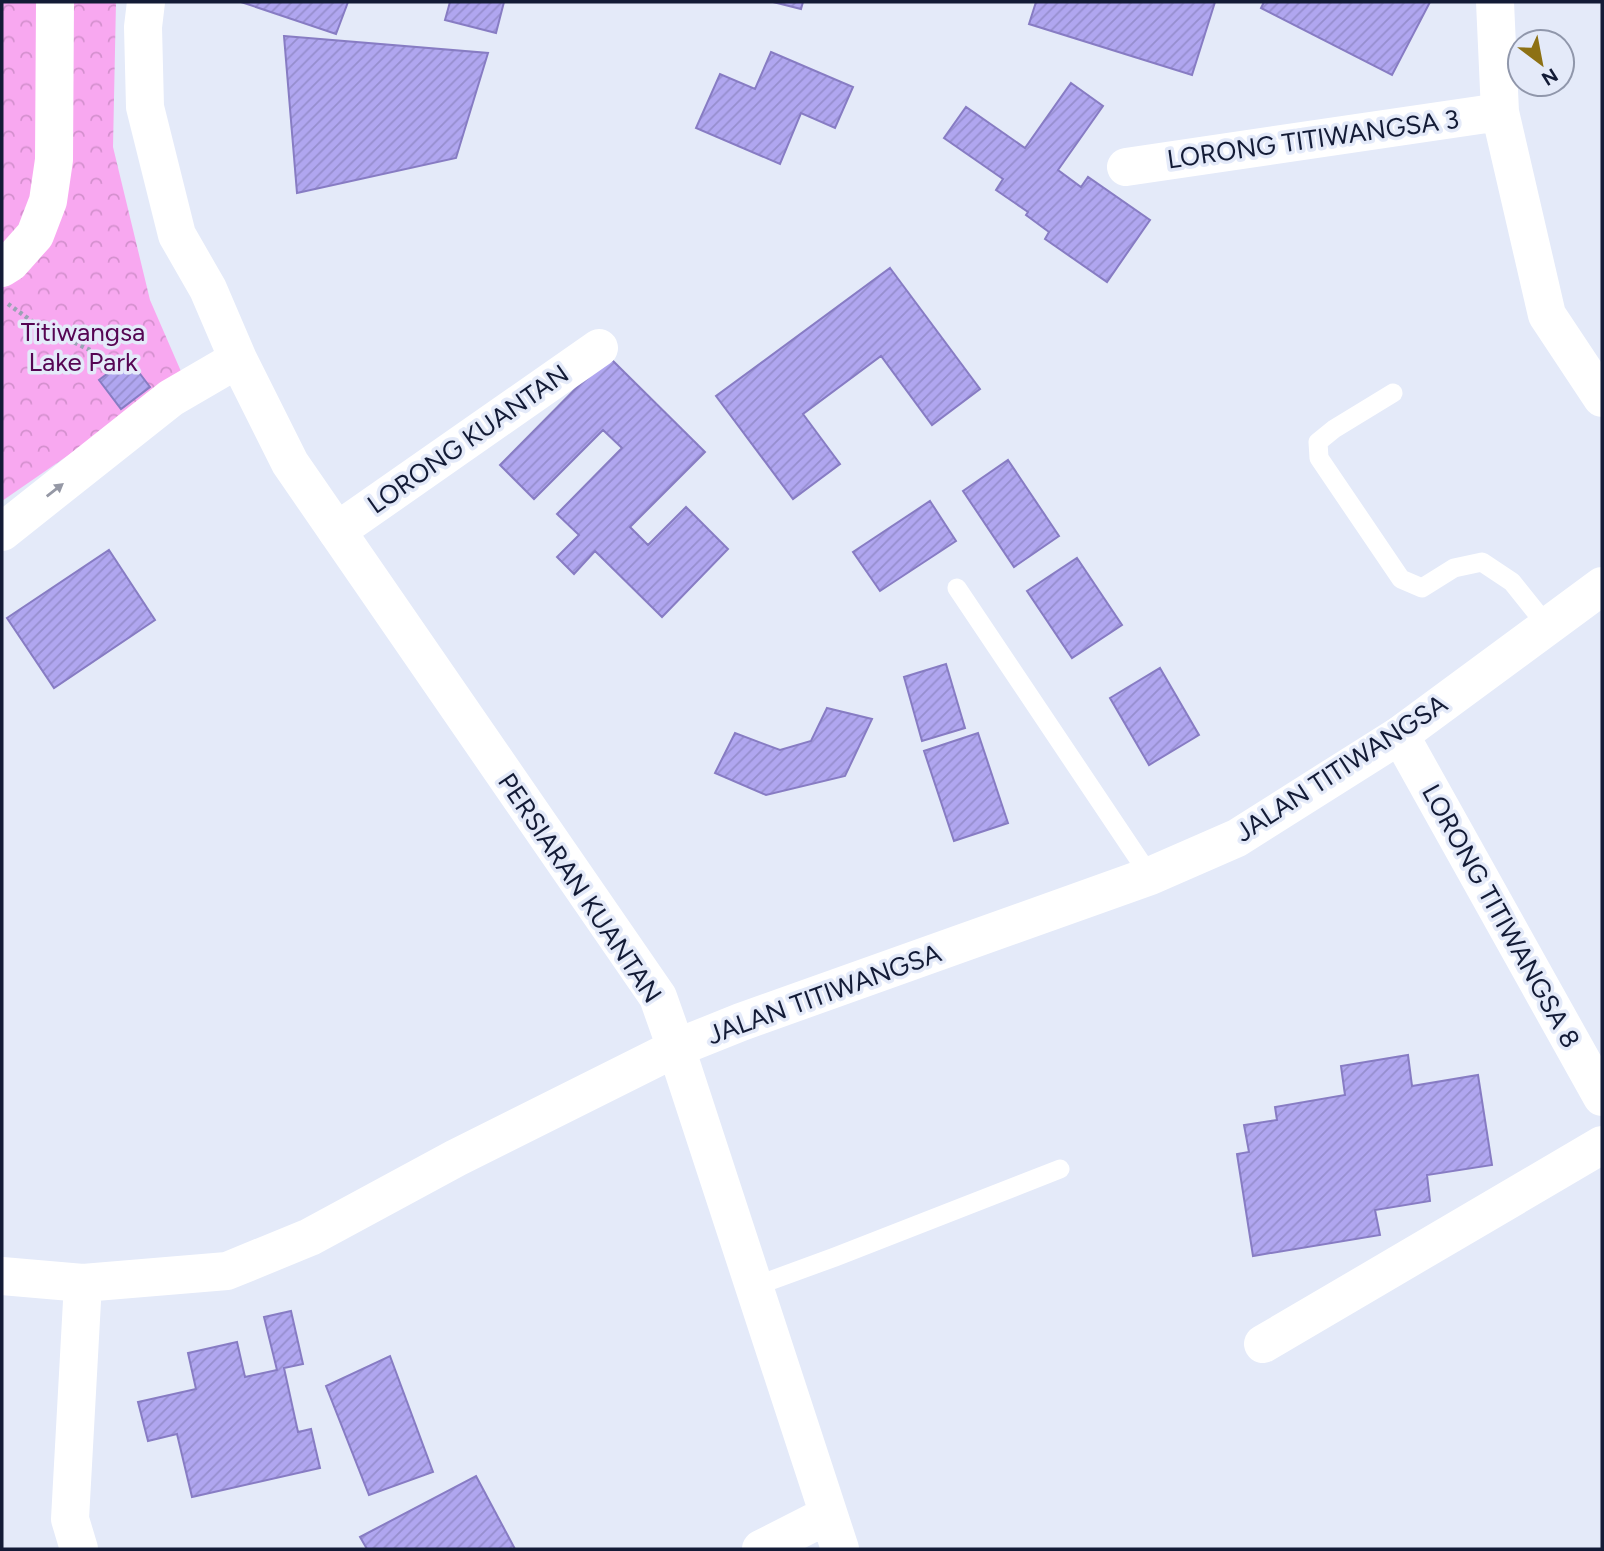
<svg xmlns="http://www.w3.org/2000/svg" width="1604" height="1551" viewBox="0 0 1604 1551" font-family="Figtree,sans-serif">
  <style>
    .forest { fill: url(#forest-crowns) }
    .building { fill: url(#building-hatch); stroke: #877cc3; stroke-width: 2 }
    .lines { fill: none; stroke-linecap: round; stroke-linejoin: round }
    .path { stroke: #9ba2b5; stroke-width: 4.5; stroke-dasharray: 3.5 3.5; stroke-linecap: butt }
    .lane { stroke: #fff; stroke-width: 19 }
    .street { stroke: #fff; stroke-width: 38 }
    .secondary { stroke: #fff; stroke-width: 38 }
    .oneway { fill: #9598a5 }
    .labels { text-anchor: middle; stroke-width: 7; stroke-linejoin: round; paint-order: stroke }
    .street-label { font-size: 26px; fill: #131b36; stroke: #e4eaf9 }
    .park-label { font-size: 26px; fill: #560553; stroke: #e4eaf9 }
  </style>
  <defs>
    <pattern id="forest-crowns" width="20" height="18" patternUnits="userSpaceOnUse" patternTransform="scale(1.75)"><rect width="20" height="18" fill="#f8a8f0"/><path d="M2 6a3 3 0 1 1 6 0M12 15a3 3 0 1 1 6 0" fill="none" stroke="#d490ce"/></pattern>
    <pattern id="building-hatch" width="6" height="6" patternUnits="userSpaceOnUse" patternTransform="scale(1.75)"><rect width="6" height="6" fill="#b0a6f0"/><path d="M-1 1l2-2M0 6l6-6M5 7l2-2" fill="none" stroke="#968ece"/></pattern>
  </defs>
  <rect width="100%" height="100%" fill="#e4eaf9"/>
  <path class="forest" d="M2 2H116L113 147 150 300 183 376 2 501Z"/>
  <path class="building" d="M241 2H348L336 34Z
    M450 2H504L496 33 445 20Z
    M773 2H803L801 9Z
    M1036 2H1215L1192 75 1029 24Z
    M1264 2H1430L1392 75 1261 8Z
    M284 36 488 53 456 158 297 193Z
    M771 52 853 87 835 128 801 113 780 164 696 128 720 74 755 89Z
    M1071 83 1103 106 1058 170 1081 187 1088 177 1150 220 1107 282 1045 239 1049 232 1026 215 1028 212 996 190 1003 179 944 138 966 107 1025 148Z
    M890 268 980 389 932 425 881 356 803 414 840 464 793 499 716 396Z
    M608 356 705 452 630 527 648 545 686 507 728 549 662 617 595 551 574 574 557 557 579 535 557 514 622 448 603 430 534 499 500 465Z
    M128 358 150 387 121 409 99 380Z
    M1008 460 1059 536 1014 567 963 491Z
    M930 501 956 541 880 591 853 552Z
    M109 550 155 620 54 688 7 618Z
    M1077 558 1122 625 1072 658 1027 591Z
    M946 664 965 728 922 741 904 677Z
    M1160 668 1199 735 1149 765 1110 698Z
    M827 708 872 719 845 776 766 795 715 773 735 733 780 750 811 741Z
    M978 733 1008 823 954 841 924 751Z
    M1408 1055 1412 1086 1478 1075 1492 1165 1427 1175 1430 1201 1375 1210 1380 1235 1253 1256 1237 1154 1249 1152 1244 1125 1277 1120 1275 1107 1345 1095 1341 1066Z
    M291 1311 303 1364 284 1368 298 1432 311 1429 320 1468 192 1497 177 1434 148 1441 138 1402 196 1389 188 1353 237 1342 245 1377 277 1370 264 1317Z
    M390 1356 433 1472 369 1495 326 1386Z
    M476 1476 515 1549H367L360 1537Z"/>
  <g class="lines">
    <path class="path" d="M8 304 36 324 96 353"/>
    <path class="lane" d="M1393 393 1334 429 1318 442 1319 458 1401 579 1422 588 1454 568 1482 562 1512 582 1548 627
      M957 588 1150 876
      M753 1287 835 1257 1060 1169"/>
    <path class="street" d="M1495 2 1500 112 1547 315 1602 398
      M1126 167 1500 112
      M2 268 10 263 35 235 48 201 54 160 55 2
      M337 531 599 348
      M1400 735 1602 1097
      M2 1276 83 1283 227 1271 310 1237 456 1158 676 1048 840 1549
      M1263 1344 1602 1145
      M79 1549 70 1519 83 1283
      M761 1549 828 1515"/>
    <path class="secondary" d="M146 2 143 27 145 107 177 235 208 289 238 359 290 463 658 997 676 1048 741 1022 1150 876 1237 838 1400 735 1602 586
      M2 532 171 398 238 359"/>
  </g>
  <defs><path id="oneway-solid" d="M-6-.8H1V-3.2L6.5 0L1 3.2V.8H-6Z" transform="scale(1.75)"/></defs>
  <use class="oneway" href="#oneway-solid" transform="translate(55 490) rotate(-38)"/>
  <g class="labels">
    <g class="street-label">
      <text transform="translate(1313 139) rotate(-8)" y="9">LORONG TITIWANGSA 3</text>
      <text transform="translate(468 439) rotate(-35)" y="9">LORONG KUANTAN</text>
      <text transform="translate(1341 768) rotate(-33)" y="9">JALAN TITIWANGSA</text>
      <text transform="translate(580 888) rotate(56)" y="9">PERSIARAN KUANTAN</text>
      <text transform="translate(1501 916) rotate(61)" y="9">LORONG TITIWANGSA 8</text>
      <text transform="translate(824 994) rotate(-20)" y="9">JALAN TITIWANGSA</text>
    </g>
    <g class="park-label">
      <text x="83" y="341">Titiwangsa<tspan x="83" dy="30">Lake Park</tspan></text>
    </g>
  </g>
  <rect width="1604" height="1551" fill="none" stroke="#131b36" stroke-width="7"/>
  <g transform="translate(1541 63) rotate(148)"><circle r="33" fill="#e4eaf9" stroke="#9097ab" stroke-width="2"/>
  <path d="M0-5L12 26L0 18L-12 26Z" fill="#8d7114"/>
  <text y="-10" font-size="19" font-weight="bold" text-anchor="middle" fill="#131b36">N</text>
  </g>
</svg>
